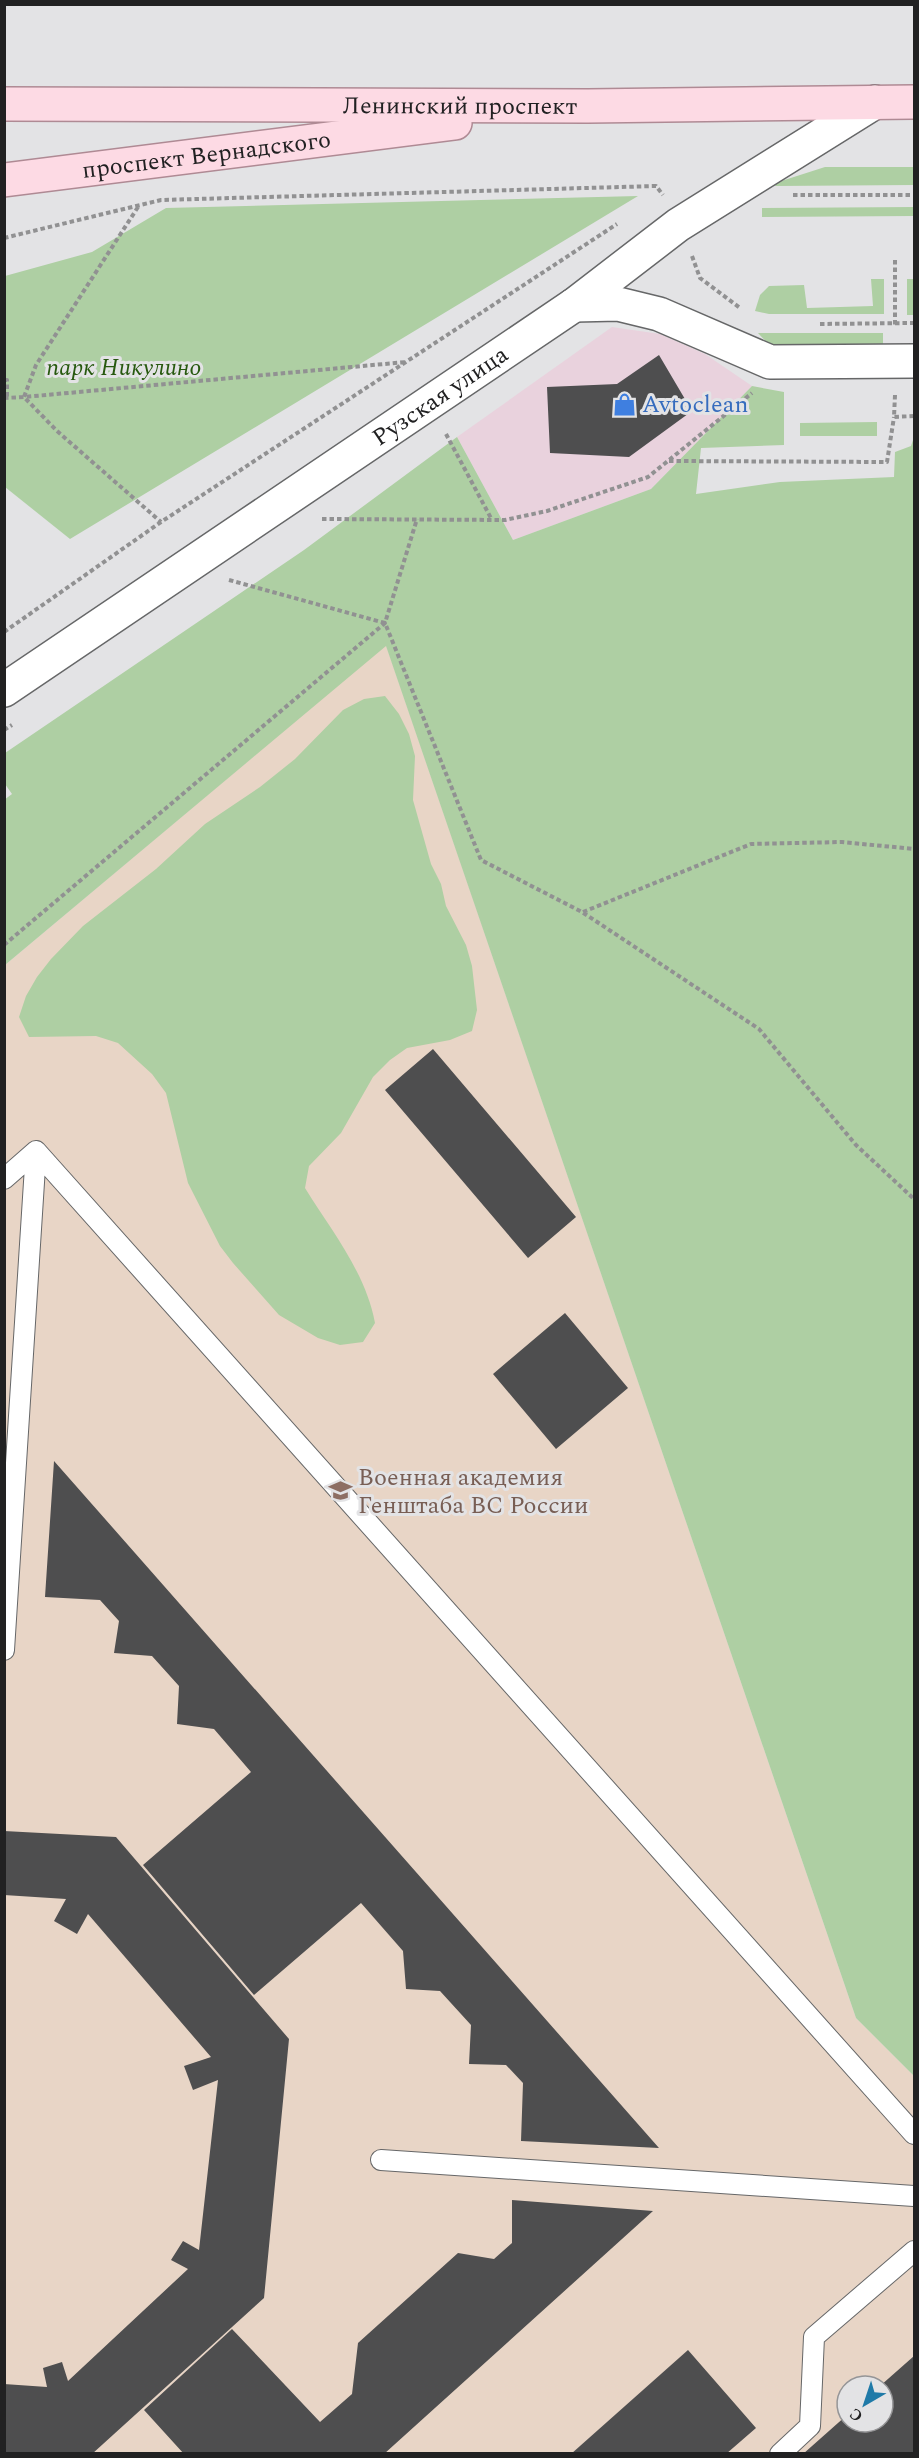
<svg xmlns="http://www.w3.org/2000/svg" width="919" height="2458" viewBox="0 0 919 2458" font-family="Spectral,serif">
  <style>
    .commercial { fill: #e9d2dd }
    .education { fill: #e8d5c6; fill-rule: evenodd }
    .green { fill: #aecfa3 }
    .building { fill: #4e4e4f }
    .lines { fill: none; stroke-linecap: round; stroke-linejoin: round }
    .lane-casing { stroke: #666768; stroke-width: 22 }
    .street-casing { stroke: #666768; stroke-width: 36 }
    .secondary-casing { stroke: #666768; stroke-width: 36 }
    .primary-casing { stroke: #af8a94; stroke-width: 36 }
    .path { stroke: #919192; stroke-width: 4; stroke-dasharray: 4.5 3; stroke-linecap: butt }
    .lane { stroke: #fff; stroke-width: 20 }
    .street { stroke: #fff; stroke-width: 33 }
    .secondary { stroke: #fff; stroke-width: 33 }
    .primary { stroke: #fddae4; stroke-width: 33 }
    .labels { text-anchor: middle; stroke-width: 6; stroke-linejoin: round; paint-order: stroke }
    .street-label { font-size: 24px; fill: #212122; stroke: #e3e3e5 }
    .park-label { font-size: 24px; font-style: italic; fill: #27590f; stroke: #e3e3e5 }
    .shop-label { font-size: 24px; fill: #366cbe; stroke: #e3e3e5; text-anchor: start }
    .education-label { font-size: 24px; fill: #785e54; stroke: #e3e3e5; text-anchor: start }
  </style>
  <rect width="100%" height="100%" fill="#e3e3e5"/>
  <path class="commercial" d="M612 327 660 334 705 354 752 386 651 489 513 540 457 437Z"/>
  <path class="education" d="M386 645 856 2018 914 2076V2453L5 2454V965ZM847 2386H883V2422H847Z"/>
  <path class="green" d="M825 167H914V185L776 186 772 184Z
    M638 196 70 539 5 487V276L92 252 166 208Z
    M914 207V216L762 217V208Z
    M871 279H884V314H769L755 311 760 295 769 286 804 285 807 308 873 306Z
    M907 279H914V315H907Z
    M758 333H883V347L773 349Z
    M752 386 784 392V445L701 448 696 494 780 482 894 477 895 452 911 446 914 437V2076L856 2018 386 646 5 965 4 800 12 794 5 784V753L304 550 457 437 513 540 651 489Z
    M877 422V436H800V423Z
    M385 696 399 714 409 734 415 756 413 800 431 864 441 884 446 906 466 945 472 966 477 1010 472 1031 450 1040 407 1048 390 1060 373 1077 341 1133 309 1166 305 1188C331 1230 366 1273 375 1323L363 1342 340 1345 318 1338 279 1315 233 1263 220 1246 188 1183 166 1093 152 1074 118 1043 96 1036 29 1037 19 1017 26 996 37 977 51 959 83 926 156 869 205 824 260 787 295 759 343 710 364 699Z"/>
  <path class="building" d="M659 355 692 411 629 457 550 453 547 387 617 384Z
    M433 1049 576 1217 528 1258 385 1090Z
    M565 1313 628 1388 556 1449 493 1374Z
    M54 1461 659 2148 521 2141 523 2083 506 2065 469 2064 471 2025 440 1991 406 1989 403 1951 361 1903 254 1995 143 1865 251 1772 214 1729 177 1724 179 1686 152 1656 114 1653 119 1621 100 1600 45 1597Z
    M4 1831 116 1837 289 2039 264 2298 92 2454H4V2384L47 2387 43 2368 62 2362 68 2381 188 2269 171 2260 183 2241 199 2250 218 2080 193 2090 184 2066 211 2057 88 1914 77 1934 54 1921 66 1899 4 1895Z
    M512 2200 653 2211 384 2454H184L144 2410 232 2329 320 2422 352 2394 358 2343 458 2253 494 2259 512 2243Z
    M688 2350 756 2428 726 2454H571Z
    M914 2356V2454H803L847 2415V2422H883V2386H880Z"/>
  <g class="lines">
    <defs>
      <path id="lane" d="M36 1151 914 2134
        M4 1179 36 1151 4 1650
        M381 2160 914 2196
        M780 2454 810 2426 814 2337 914 2251"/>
      <path id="street" d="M574 305 618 304 659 314 770 362 914 361"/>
      <g id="secondary">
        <path id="s1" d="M4 690 574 305 678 225 875 102"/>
      </g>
      <g id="primary">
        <path id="s2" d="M4 104 588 106 914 102"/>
        <path id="s3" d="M4 180 455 123"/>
      </g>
    </defs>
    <use href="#lane" class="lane-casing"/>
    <use href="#street" class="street-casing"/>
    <use href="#secondary" class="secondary-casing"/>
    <use href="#primary" class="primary-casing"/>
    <path class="path" d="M793 195H914
      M138 207 36 365 24 397 406 362
      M4 238 161 200 656 186 663 195
      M692 256 700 278 740 308
      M895 260V325
      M820 324 914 323
      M4 380H7V397
      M895 395 894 417 914 416
      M4 398 24 397 57 431 161 522
      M446 434 492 520
      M669 461 887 462 894 417
      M322 519 505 520 547 511 648 477 752 393
      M229 580 385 623 481 860 582 912 759 1029 856 1145 914 1199
      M4 632 161 522 617 224
      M4 730 12 725
      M583 912 751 844 842 842 914 849
      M4 945 385 623 417 519"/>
    <use href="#lane" class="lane"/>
    <use href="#street" class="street"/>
    <use href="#secondary" class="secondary"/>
    <use href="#primary" class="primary"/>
  </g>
  <defs>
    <symbol id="shop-bare" viewBox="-9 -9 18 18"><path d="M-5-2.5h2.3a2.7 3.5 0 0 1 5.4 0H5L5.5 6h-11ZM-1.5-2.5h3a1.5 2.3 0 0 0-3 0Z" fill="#3f7fe0" stroke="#e3e3e5" stroke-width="2.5" paint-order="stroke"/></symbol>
    <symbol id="university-bare" viewBox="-9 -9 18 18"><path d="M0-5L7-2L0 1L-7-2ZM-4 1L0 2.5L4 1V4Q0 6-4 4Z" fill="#8d6e63" stroke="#e3e3e5" stroke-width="2.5" paint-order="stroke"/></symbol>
  </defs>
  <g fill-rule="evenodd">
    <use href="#shop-bare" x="608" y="388" width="33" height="33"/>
    <use href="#university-bare" x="324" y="1474" width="33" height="33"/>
  </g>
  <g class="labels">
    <g class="street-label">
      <text dy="8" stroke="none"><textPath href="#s2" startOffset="456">Ленинский проспект</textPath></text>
      <text dy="8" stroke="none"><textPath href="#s3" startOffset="204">проспект Вернадского</textPath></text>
      <text dy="8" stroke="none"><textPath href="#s1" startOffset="526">Рузская улица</textPath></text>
    </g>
    <g class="park-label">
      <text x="124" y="375">парк Никулино</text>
    </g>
    <g class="shop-label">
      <text x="642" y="412">Avtoclean</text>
    </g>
    <g class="education-label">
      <text x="358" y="1485">Военная академия<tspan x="358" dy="28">Генштаба ВС России</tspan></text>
    </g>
  </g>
  <rect width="919" height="2458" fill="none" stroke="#212122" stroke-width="12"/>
  <g transform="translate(865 2404) rotate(219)"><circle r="28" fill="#e3e3e5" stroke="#959597" stroke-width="1.5"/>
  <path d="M0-4.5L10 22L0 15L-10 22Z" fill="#1f7aa8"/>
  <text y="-9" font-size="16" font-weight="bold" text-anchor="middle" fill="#212122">С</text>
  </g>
</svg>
